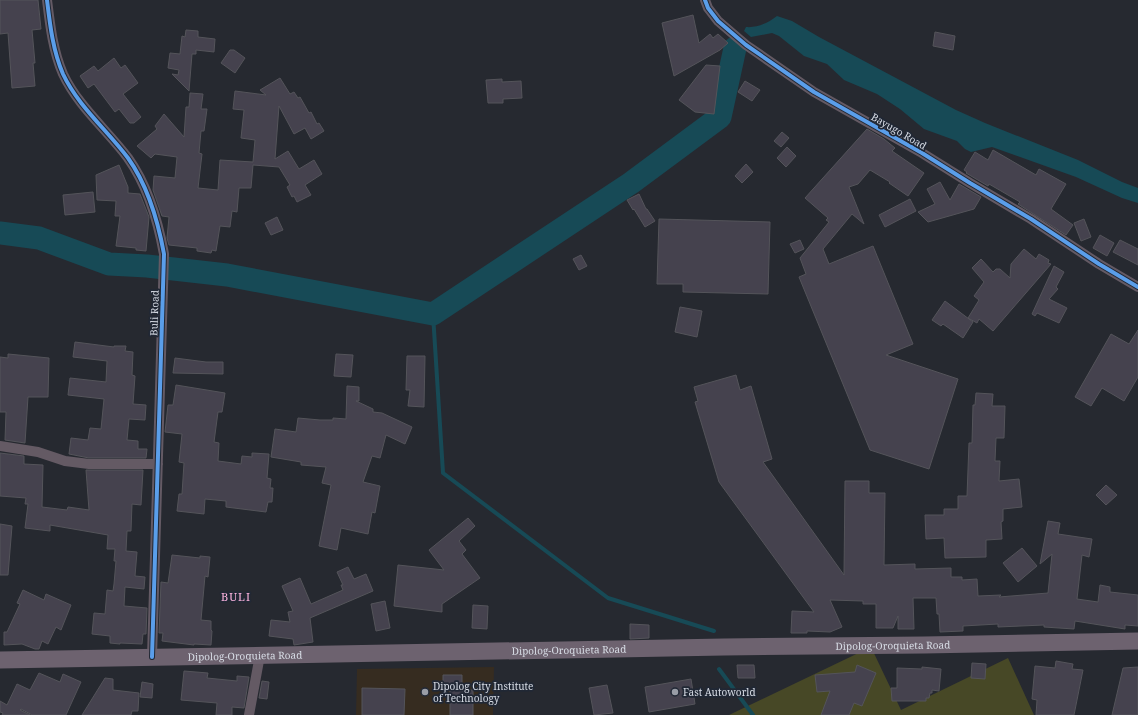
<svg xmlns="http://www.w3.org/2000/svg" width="1138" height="715" viewBox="0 0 1138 715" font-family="'Noto Serif',serif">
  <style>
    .education { fill: #362c20 }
    .green { fill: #474826 }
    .water { fill: #174a56 }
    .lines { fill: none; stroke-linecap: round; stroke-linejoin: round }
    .stream { stroke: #174a56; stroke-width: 4 }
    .river { stroke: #174a56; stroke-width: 23 }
    .building { fill: #45424e; stroke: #54545a }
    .minor { stroke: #645a64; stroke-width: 10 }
    .trunk { stroke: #6d626f; stroke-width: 17 }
    .cycleway-casing { stroke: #212835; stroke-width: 6 }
    .cycleway { stroke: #5a9eea; stroke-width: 4 }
    .poi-dot { fill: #999da6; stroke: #212835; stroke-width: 1.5 }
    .labels { text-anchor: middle; stroke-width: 3.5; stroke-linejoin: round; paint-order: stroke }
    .street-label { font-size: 10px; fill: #d7dce5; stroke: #212835 }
    .poi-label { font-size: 10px; fill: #d7dce5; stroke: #212835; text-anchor: start }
    .neighbourhood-label { font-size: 11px; letter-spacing: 1px; fill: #fcb3dd; stroke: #212835 }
  </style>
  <rect width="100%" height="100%" fill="#262930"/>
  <path class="education" d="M494 667 493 715H356L357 669Z"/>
  <path class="green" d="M871 647 901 710 1008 658 1034 715H729Z"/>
  <path class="water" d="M777 16 792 21 819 37 956 110 985 123 1078 160 1122 182 1138 188V203L1122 198 1076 177 992 147 971 152 965 149 957 141 924 129 900 109 877 94 844 80 827 64 804 56 779 36 772 33 751 37 744 31 746 27C757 28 768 23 777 16Z"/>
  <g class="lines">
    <path class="stream" d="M433 314 443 473 608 598 714 631
      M719 669 753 715"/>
    <path class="river" d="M0 233 39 238 109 264 147 266 227 275 433 314 631 183 720 117 735 48"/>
  </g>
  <path class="building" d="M0 0H38L41 29 32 30 35 63H33L35 86 12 88 8 33 0 34Z
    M693 15 699 43 710 34 713 38 718 34 728 43 720 50 674 76 662 23Z
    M186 30 198 31V37L215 39 214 52 196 50V54H192L189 91 172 74 178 75 179 70 168 68 170 53 180 54 182 36 185 37Z
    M935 32 955 36 953 50 933 46Z
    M230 50H234L245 58 235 73 221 63Z
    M114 58 121 68 125 65 138 83 123 94 141 117 134 123H130L119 109 115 112 94 84 88 88 80 76 94 66 98 71Z
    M706 65 720 66 714 114 695 112 679 100Z
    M280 78 290 94 294 92 298 98 300 97 309 113 311 112 317 124 319 123 324 131 311 139 305 128 294 134 279 106 275 159 288 151 299 169 314 160 322 174 305 185 311 195 297 202 294 196 292 197 287 187 290 185 279 167 253 165 251 188H239L237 212 232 211 230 227 220 226 216 251 212 250 211 253 197 251V248L169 245 167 238 169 217 162 216 153 190 154 176 175 178 177 157 155 154 151 158 137 146 157 129 155 126 164 114 184 137 186 107H189L190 93 203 94 201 109H207L204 131H201L199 153 202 154 198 188 218 190 220 160 253 162 255 140 241 138 244 110 233 109 235 91 266 95 260 90Z
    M502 79V82L521 81 522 98 503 99V103H488L486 80Z
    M745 81 760 90 752 101 738 92Z
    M867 129 884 139 895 148 892 151 924 173 908 196 889 183 890 182 870 170 858 184 849 187 864 224 852 214 823 249 829 264 873 246 913 344 886 355 958 379 929 469 870 450 799 277 806 274 800 258 829 222 826 220 828 218 805 198Z
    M782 132 789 138 781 147 774 141Z
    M787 147 796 156 786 167 777 158Z
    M993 150 1036 175 1039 169 1066 184 1051 209 1073 225 1066 235 1018 204 1020 202 989 184 988 186 966 173 967 172 964 170 975 152 988 160Z
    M746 164 753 172 742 183 735 176Z
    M119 165 128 187V193L140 194 149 217 146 251 136 250V248L116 246 120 216H115L116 201 97 200 96 175Z
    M940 182 950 200 959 184 981 197 974 209 928 222 918 212 935 204 927 189Z
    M93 192 95 212 65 215 63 195Z
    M639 194 646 209H647L655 221 645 227 634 209 633 210 627 200Z
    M910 199 916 211 885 227 879 215Z
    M277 217 283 230 271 235 265 223Z
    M659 219 770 222 768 294 683 292V284H657Z
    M1084 219 1091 237 1081 241 1074 223Z
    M1100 235 1114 243 1107 256 1093 248Z
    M800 240 804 249 795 253 790 244Z
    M1120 240 1138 249V265L1113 252Z
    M1024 249 1036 259 1039 254 1049 260 1048 263 1051 264 993 331 979 319 977 323 968 318 979 300 974 296 984 282 972 268 981 259 993 272 996 269H1000L1010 278 1011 264Z
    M581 255 587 266 579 270 573 259Z
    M1054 266 1064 272 1056 287 1058 289 1049 299 1067 308 1059 323 1037 313 1035 316 1032 314Z
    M945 301 973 322 963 338 943 324 941 326 932 320Z
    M680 307 702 311 697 337 675 332Z
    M1138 330V377L1124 401 1102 388 1091 406 1075 397 1111 334 1129 344Z
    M75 342 114 347V346H126L125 351 133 352 132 375 135 376 133 404 146 405 145 420 129 419 127 440 138 441V449H147L146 458H89L69 454 71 438 88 440 90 428 101 429 104 399 68 395 70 378 106 382 107 361 73 357Z
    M8 354 49 358 48 397H28L25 443 5 440 6 412H0V357L8 358Z
    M336 354 353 355 351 377 334 376Z
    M407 356H425L424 407 408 406 410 390H406Z
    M175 358 206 362H223V374L173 373Z
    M736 375 740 390 751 386 772 459 763 462 844 575 845 481H869V493H885L884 565 915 564V569L951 568V577H962V580L977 579 978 596 1001 595 999 597 1048 593 1052 554 1040 564 1048 521 1060 523 1058 534 1092 539 1089 557 1082 555 1077 599 1098 602 1100 585 1110 587V592L1138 595V626L1125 625V629L1075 621 1074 629 1044 627V625L998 627V624L963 626V631L940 632 939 614H937L936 598H913L914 629H898V616L893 628H876V604H863V601L830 600 842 627 830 632 807 631V633H791L792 611 814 612 719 482 695 402 698 401 694 387Z
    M176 385 225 393 222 412H218L214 442 219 443 218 461 241 464 242 456 252 457V453L269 454 267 478 271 479 270 488H273L272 502H268L266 512 226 507V501L205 499 204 514 177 511 179 494H182L184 463 179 462 182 434 165 432 168 405H173Z
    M347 386 359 387V401H356L373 409V412L382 413 412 427 405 444 386 435 380 458 372 456 363 482 380 486 375 513 372 512 368 534 341 528 337 550 319 546 331 485 322 483 326 467 301 465V462L271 457 275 429 296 432 298 418 320 420H333V418L346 419Z
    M976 393 993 394 992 406H1005L1004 438H996L995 461H1000L999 481 1019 479 1022 507 1003 509V521L1001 522 1002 539 986 540V557L945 558 944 538 926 539 925 515H944V509H958V496H967L969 443H972L973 405H975Z
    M0 453 24 456V464L43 465 42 507 67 510 68 507 89 510 86 470H143L141 505 132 504 131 531H127L126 551 137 552 135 576 145 577 144 589 125 587 124 606 147 608 146 634H143L142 644 120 643V644L110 643V636L92 634 94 613 105 614 107 590 113 591 114 584 116 561H114L115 549H107L108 535 50 525V531L25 528 28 504H25L26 498 0 496Z
    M1106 485 1117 495 1106 505 1096 495Z
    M468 518 475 526 459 541 466 550 462 554 480 578 442 604V612L394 606 398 565 444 570 429 550Z
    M0 524 12 526 8 575H0Z
    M1022 548 1037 566 1018 582 1003 563Z
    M172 555 200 558V556L210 557 208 577 205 576 201 620 211 621V630L212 631 211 645 194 644V645L162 641 163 633H159L161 582 168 583Z
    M348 567 354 579 366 574 373 591 310 618 313 642 294 645 293 639 269 636 271 620 290 622 288 612 293 611 282 586 300 578 311 604 343 590 341 585H343L337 572Z
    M23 590 44 600 46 594 71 605 61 630 56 627 48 644 42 641 39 649H35L22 644 4 645V632H7L20 604 17 603Z
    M385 601 390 628 376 631 371 604Z
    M473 605 488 606 487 629 472 628Z
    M630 624 649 625V638L630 639Z
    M1056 661 1073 664 1072 669 1083 670 1074 715H1036L1037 700 1032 699 1035 666 1055 668Z
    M972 663 986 664 985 679 971 678Z
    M737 665H754L755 678H738Z
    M857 665 876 673 862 706 854 703 849 715H821L830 691 817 692 815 675 855 672Z
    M922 667 941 669 939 691 932 690V693H930L929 698H926V701H892L891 688H897V668L922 669Z
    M1138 667V715H1112L1123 668Z
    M184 671 208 673 207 678 237 681V676L249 677 244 708 232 707V715H216L217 703 181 700Z
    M39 673 60 682 63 674 81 682 66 715H32L21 709 20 710 30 715H2L3 713 0 712V701L7 705 17 684 30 690Z
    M443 675H462V690H473V715H450V688H443Z
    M105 678 113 679V690L139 693 138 711H132L131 715H82Z
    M691 679 695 704 649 712 645 687Z
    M262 681 269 682 267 699 259 698Z
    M142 682 153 684 152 698 140 697Z
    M607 685 613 713 594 715 589 688Z
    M362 688 405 689 404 715H362Z"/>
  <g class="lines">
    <path class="minor" d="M47 0C50 25 53 51 63 74 78 106 107 130 128 158 148 186 158 221 164 254L152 657
      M705 0 708 8 718 21 746 45 814 92 922 153 970 183 1031 219 1099 264 1138 287
      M0 446 38 452 65 461 89 464H158
      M249 715 260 655"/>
    <path class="trunk" id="s1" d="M0 660 724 647 924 645 1138 641"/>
    <defs>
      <path id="cycleway" d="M47 0C50 25 53 51 63 74 78 106 107 130 128 158 148 186 158 221 164 254L152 657
        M705 0 708 8 718 21 746 45 814 92 922 153 970 183 1031 219 1099 264 1138 287"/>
    </defs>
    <use href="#cycleway" class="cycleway-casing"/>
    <use href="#cycleway" class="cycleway"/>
  </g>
  <g class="poi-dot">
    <circle cx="425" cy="692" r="4"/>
    <circle cx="675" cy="692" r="4"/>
  </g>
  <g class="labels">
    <g class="street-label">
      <text transform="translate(899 131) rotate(30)" y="4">Bayugo Road</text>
      <text transform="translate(154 313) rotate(-88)" y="4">Buli Road</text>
      <text dy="4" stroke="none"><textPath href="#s1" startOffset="893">Dipolog-Oroquieta Road</textPath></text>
      <text dy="4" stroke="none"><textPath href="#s1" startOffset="569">Dipolog-Oroquieta Road</textPath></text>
      <text dy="4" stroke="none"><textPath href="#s1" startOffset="245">Dipolog-Oroquieta Road</textPath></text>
    </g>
    <g class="poi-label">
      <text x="433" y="690">Dipolog City Institute<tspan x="433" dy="12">of Technology</tspan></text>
      <text x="683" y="696">Fast Autoworld</text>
    </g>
    <g class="neighbourhood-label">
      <text x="236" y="601">BULI</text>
    </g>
  </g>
</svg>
